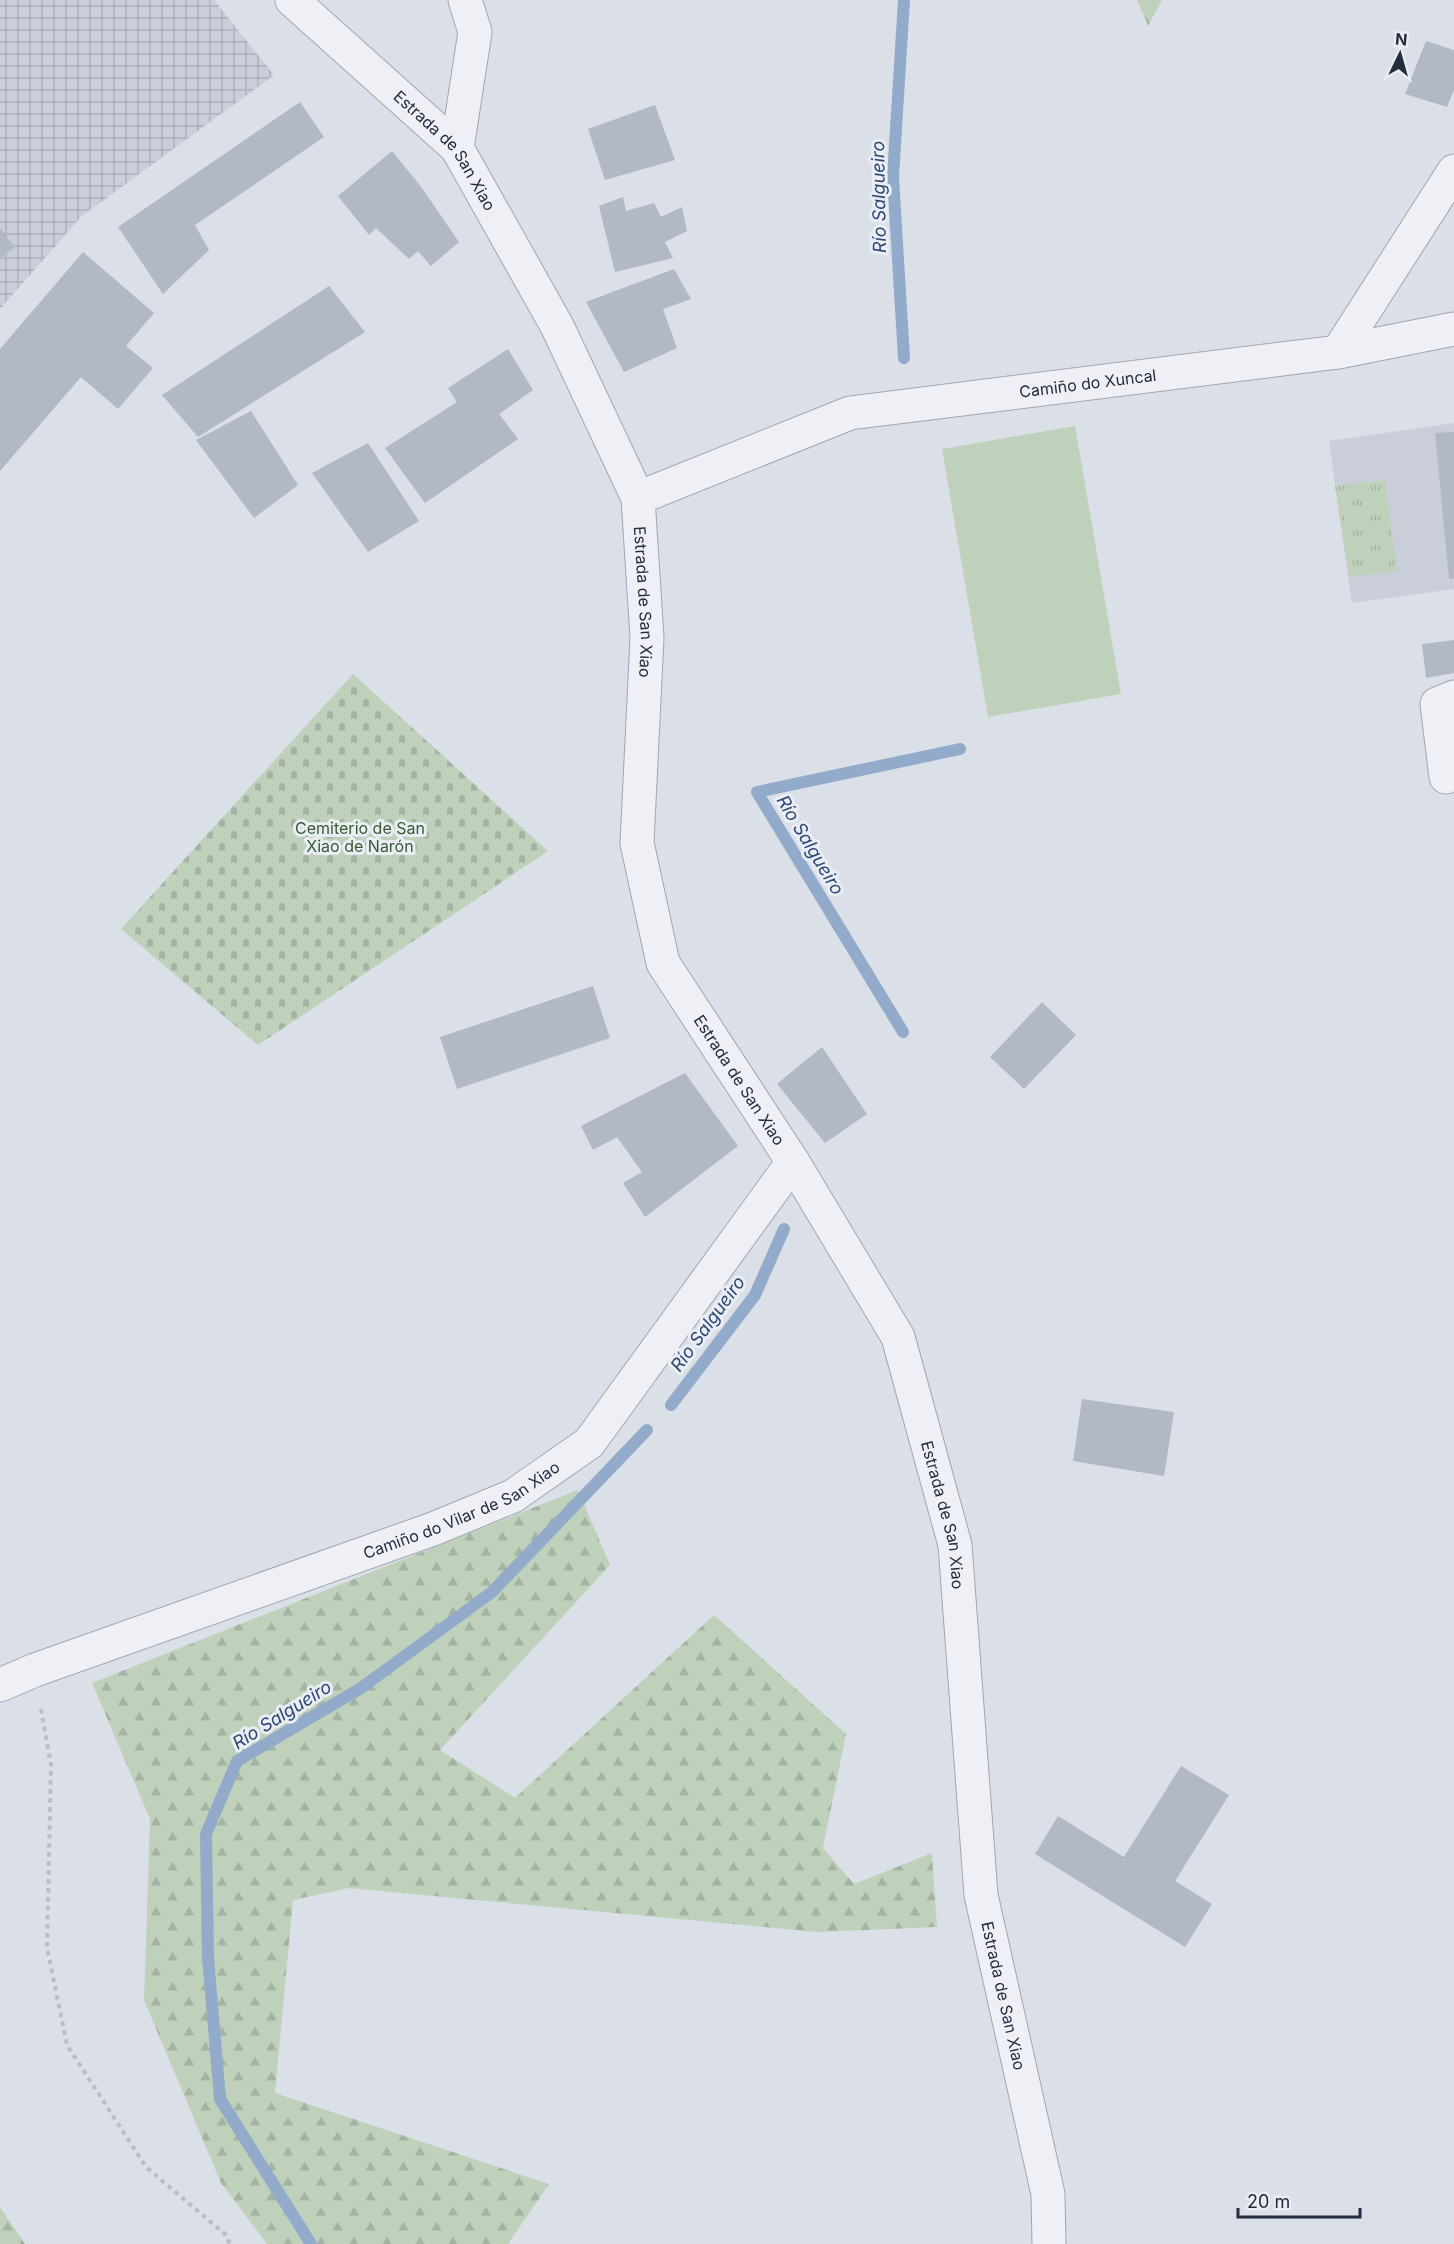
<svg xmlns="http://www.w3.org/2000/svg" width="1454" height="2244" viewBox="0 0 1454 2244" font-family="Inter,sans-serif">
  <style>
    .built { fill: #c9ced9 }
    .industrial { fill: url(#industrial-grid) }
    .grass { fill: url(#grass-tufts) }
    .forest { fill: url(#forest-firs) }
    .cemetery { fill: url(#cemetery-stones) }
    .pitch { fill: #c0d1bb }
    .lines { fill: none; stroke-linecap: round; stroke-linejoin: round }
    .stream { stroke: #93abca; stroke-width: 12 }
    .building { fill: #b2b8c4 }
    .minor-casing { stroke: #a0a6b1; stroke-width: 35 }
    .tertiary-casing { stroke: #a0a6b1; stroke-width: 35 }
    .path { stroke: #b9bdc5; stroke-width: 4; stroke-dasharray: 4.5 4.5; stroke-linecap: butt }
    .minor { stroke: #eef0f5; stroke-width: 33 }
    .tertiary { stroke: #eef0f5; stroke-width: 33 }
    .labels { text-anchor: middle; stroke-width: 6; stroke-linejoin: round; paint-order: stroke }
    .street-label { font-size: 16px; fill: #242c3d; stroke: #eaeef4 }
    .park-label { font-size: 16px; fill: #375a31; stroke: #eaeef4 }
    .water-label { font-size: 18px; font-style: italic; fill: #2c4973; stroke: #eaeef4 }
  </style>
  <defs>
    <pattern id="industrial-grid" width="8" height="8" patternUnits="userSpaceOnUse" patternTransform="scale(1.5)"><rect width="8" height="8" fill="#c9ced9"/><path d="M0 4h8M4 0v8" fill="none" stroke="#acb1bb"/></pattern>
    <pattern id="grass-tufts" width="24" height="20" patternUnits="userSpaceOnUse" patternTransform="scale(1.5)"><rect width="24" height="20" fill="#c0d1bb"/><path d="M3 7l-1-3M5 7V3M7 7l1-3M15 17l-1-3M17 17v-4M19 17l1-3" fill="none" stroke="#a5b4a2"/></pattern>
    <pattern id="forest-firs" width="22" height="20" patternUnits="userSpaceOnUse" patternTransform="scale(1.5)"><rect width="22" height="20" fill="#c0d1bb"/><path d="M5 1l3.5 6h-7zM16 11l3.5 6h-7z" fill="#a5b4a2"/></pattern>
    <pattern id="cemetery-stones" width="16" height="16" patternUnits="userSpaceOnUse" patternTransform="scale(1.5)"><rect width="16" height="16" fill="#c0d1bb"/><path d="M2 7V4a2 2 0 0 1 4 0v3zM10 15v-3a2 2 0 0 1 4 0v3z" fill="#a5b4a2"/></pattern>
  </defs>
  <rect width="100%" height="100%" fill="#dbdfe7"/>
  <path class="built" d="M1454 423V589L1352 603 1329 441Z"/>
  <path class="industrial" d="M0 0H214L274 75 82 216 0 309Z"/>
  <path class="grass" d="M1385 480 1397 571 1349 577 1335 486Z"/>
  <path class="forest" d="M1137 0H1162L1148 26 1147 23Z
    M578 1490 610 1565 440 1750 515 1798 714 1615 846 1734 823 1848 854 1884 932 1853 937 1927 817 1932 349 1888 293 1900 275 2093 549 2184 508 2244H267L221 2183 144 2000 150 1819 92 1683Z
    M0 2207 25 2244H0Z"/>
  <path class="cemetery" d="M353 674 548 851 258 1045 121 929Z"/>
  <path class="pitch" d="M1075 426 1121 694 988 717 942 449Z"/>
  <g class="lines">
    <path class="stream" d="M904 0 893 177 904 358
      M903 1032 757 792 960 749
      M671 1405 755 1295 784 1229
      M311 2244 220 2099 208 1958 206 1834 237 1761 361 1688 492 1592 647 1430"/>
  </g>
  <path class="building" d="M1426 41 1454 50V90L1447 107 1405 94Z
    M300 102 324 137 195 225 209 250 163 294 118 227Z
    M655 105 675 160 605 180 588 129Z
    M392 151 422 188 459 242 431 266 418 251 409 259 376 228 369 235 338 196Z
    M623 197 626 211 654 203 661 217 682 207 687 231 665 242 673 258 615 272 599 206Z
    M0 228 15 247 0 258Z
    M83 252 154 313 126 346 153 368 118 409 81 377 0 471V349Z
    M674 269 691 299 663 309 677 348 624 372 586 302Z
    M329 286 365 332 198 437 162 395Z
    M508 349 533 390 499 414 518 439 425 503 385 448 457 402 448 388Z
    M251 411 298 485 254 518 196 440Z
    M1454 432V579H1449L1435 433Z
    M368 443 419 521 368 552 312 473Z
    M1454 640V673L1426 678 1422 644Z
    M593 986 610 1038 457 1089 440 1037Z
    M1042 1002 1076 1035 1024 1089 990 1057Z
    M822 1047 867 1114 825 1143 777 1084Z
    M685 1073 738 1146 645 1217 623 1183 642 1172 617 1137 593 1150 581 1126Z
    M1082 1399 1174 1412 1164 1476 1073 1461Z
    M1181 1766 1229 1795 1175 1881 1212 1904 1185 1947 1035 1854 1058 1816 1124 1857Z"/>
  <g class="lines">
    <defs>
      <g id="minor">
        <path d="M457 148 475 32 465 0"/>
        <path d="M1338 352 1454 329"/>
        <path id="s1" d="M638 498 850 413 1338 352 1454 171"/>
        <path d="M1446 777 1437 704 1454 697"/>
        <path id="s2" d="M0 1685 35 1670 433 1529 513 1496 589 1443 793 1162"/>
      </g>
      <g id="tertiary">
        <path id="s3" d="M292 0 457 148 557 326 638 498 647 638 637 843 663 963 793 1162 898 1337 955 1545 981 1895 1048 2194 1049 2244"/>
      </g>
    </defs>
    <use href="#minor" class="minor-casing"/>
    <use href="#tertiary" class="tertiary-casing"/>
    <path class="path" d="M41 1709 51 1765 47 1948 67 2045 146 2167 225 2234 230 2244"/>
    <use href="#minor" class="minor"/>
    <use href="#tertiary" class="tertiary"/>
  </g>
  <g class="labels">
    <g class="street-label">
      <text dy="6" stroke="none"><textPath href="#s3" startOffset="216">Estrada de San Xiao</textPath></text>
      <text dy="6" stroke="none"><textPath href="#s1" startOffset="468">Camiño do Xuncal</textPath></text>
      <text dy="6" stroke="none"><textPath href="#s3" startOffset="720">Estrada de San Xiao</textPath></text>
      <text dy="6" stroke="none"><textPath href="#s3" startOffset="1224">Estrada de San Xiao</textPath></text>
      <text dy="6" stroke="none"><textPath href="#s2" startOffset="494">Camiño do Vilar de San Xiao</textPath></text>
      <text dy="6" stroke="none"><textPath href="#s3" startOffset="1710">Estrada de San Xiao</textPath></text>
      <text dy="6" stroke="none"><textPath href="#s3" startOffset="2196">Estrada de San Xiao</textPath></text>
    </g>
    <g class="park-label">
      <text x="360" y="834">Cemiterio de San<tspan x="360" dy="18">Xiao de Narón</tspan></text>
    </g>
    <g class="water-label">
      <text transform="translate(879 197) rotate(-91)" y="6">Río Salgueiro</text>
      <text transform="translate(810 845) rotate(59)" y="6">Río Salgueiro</text>
      <text transform="translate(708 1324) rotate(-54)" y="6">Río Salgueiro</text>
      <text transform="translate(282 1715) rotate(-32)" y="6">Río Salgueiro</text>
    </g>
  </g>
  <g transform="translate(1400 54) rotate(5)" stroke="#eaeef4" stroke-width="4.5" paint-order="stroke">
  <path d="M0-4.5L10 22L0 15L-10 22Z" fill="#242c3d"/>
  <text y="-9" font-size="16" font-weight="bold" text-anchor="middle" fill="#242c3d">N</text>
  </g>
  <path d="M1238 2208v9h122v-9" fill="none" stroke="#242c3d" stroke-width="3"/>
  <text x="1247" y="2208" font-size="18" fill="#242c3d" stroke="#eaeef4" stroke-width="4.5" paint-order="stroke">20 m</text>
</svg>
